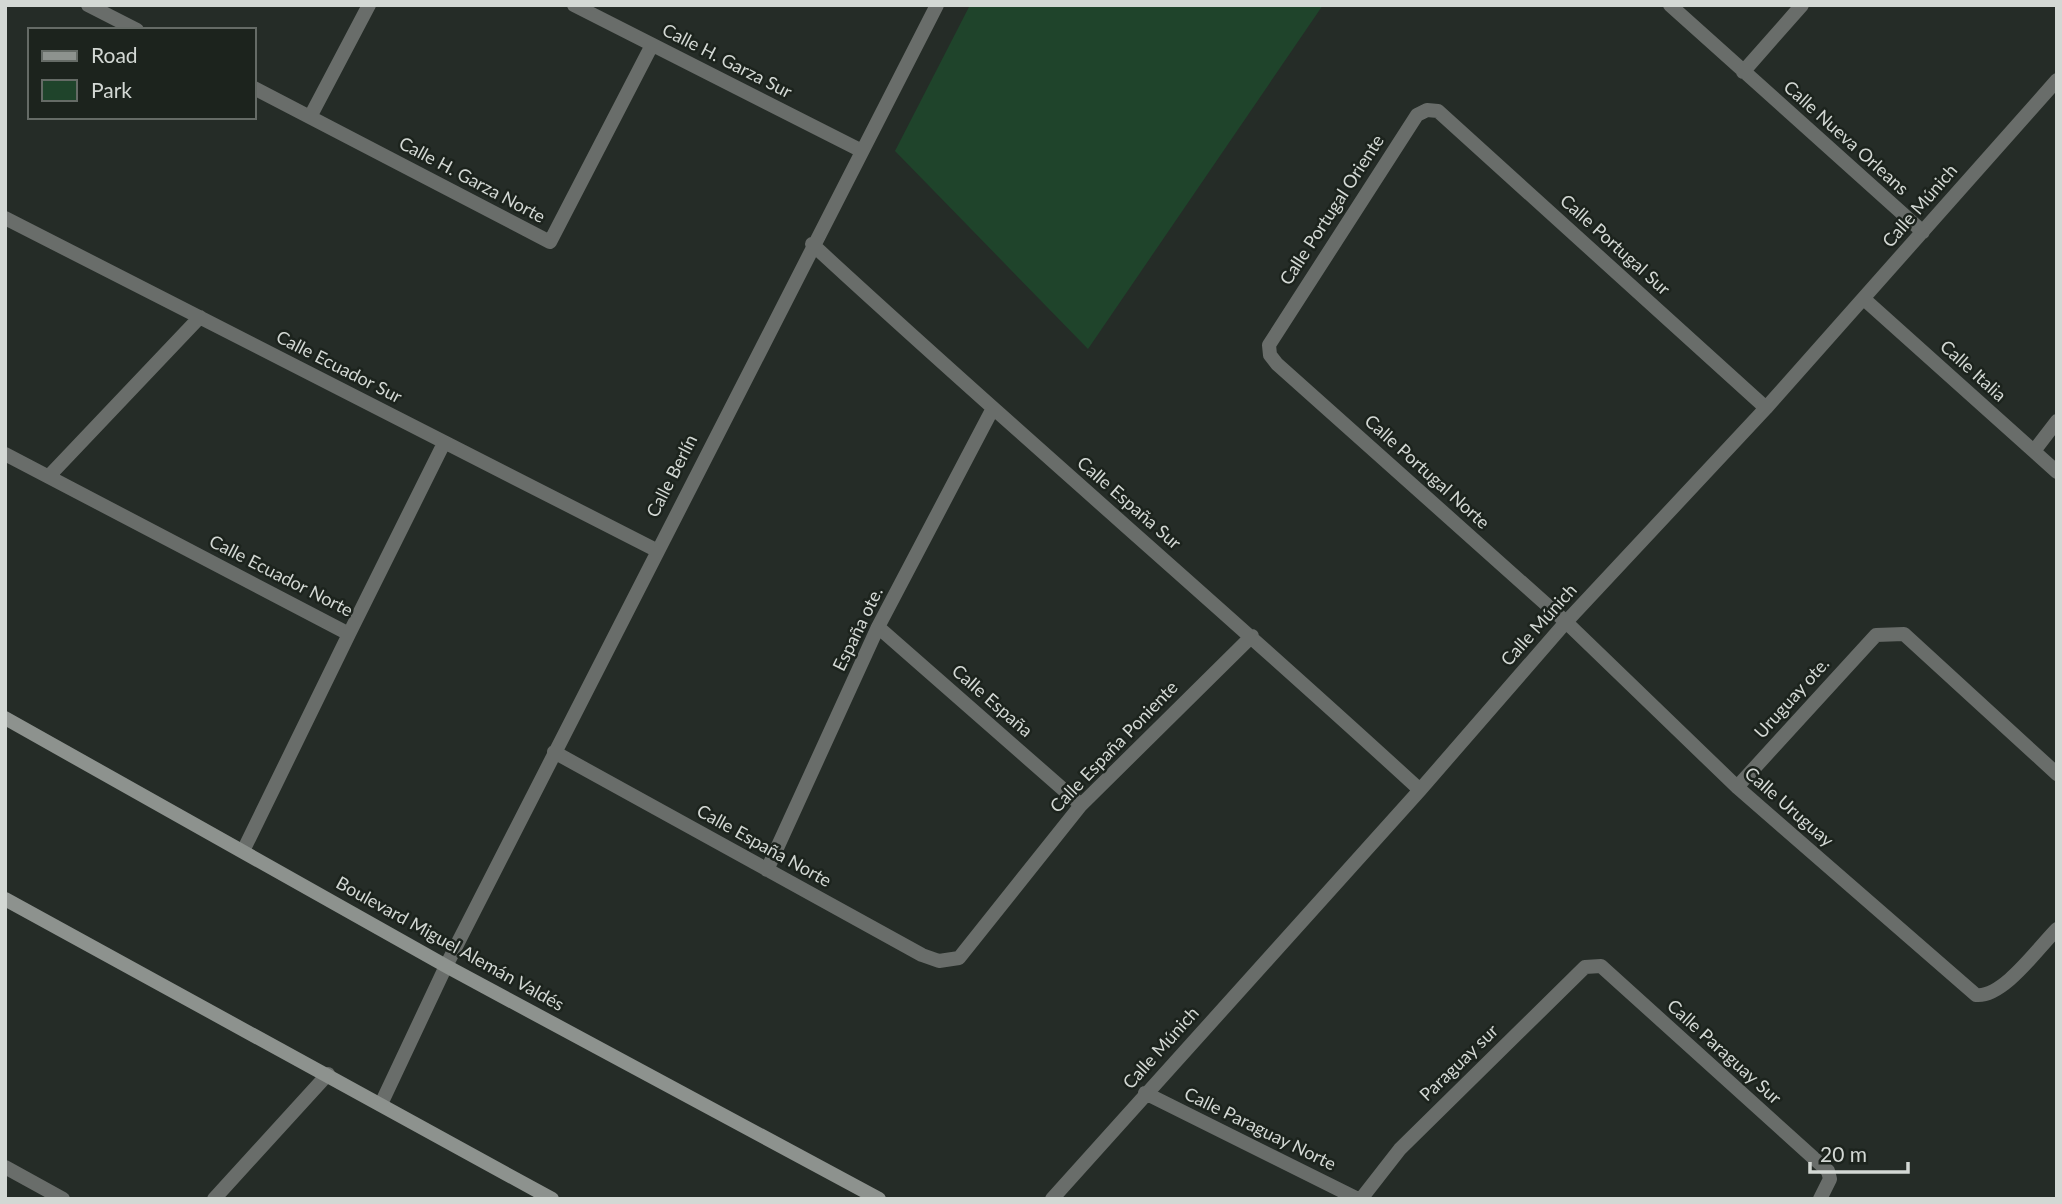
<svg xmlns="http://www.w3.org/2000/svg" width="2062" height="1204" viewBox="0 0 2062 1204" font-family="Lato,sans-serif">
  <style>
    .green { fill: #1f442b }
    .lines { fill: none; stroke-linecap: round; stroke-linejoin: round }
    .minor { stroke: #696d6a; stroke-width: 14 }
    .secondary { stroke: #8d928e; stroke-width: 14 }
    .labels { text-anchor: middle; stroke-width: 5; stroke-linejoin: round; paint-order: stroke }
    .street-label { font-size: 18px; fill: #d3d8d4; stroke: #1c231d }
  </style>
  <rect width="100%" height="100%" fill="#252c27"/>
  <path class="green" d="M970 5H1323L1088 349 895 151Z"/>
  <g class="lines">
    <path class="minor" d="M88 5 137 30
      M574 5 862 151
      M1670 5 1923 232
      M1743 72 1802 5
      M254 88 550 242 652 45
      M310 117 369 5
      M5 218 656 550
      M812 244C1012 429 1220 606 1420 790
      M1864 299 2057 472
      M1766 408 1438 111 1427 110 1417 115 1269 345 1270 355 1277 364 1566 622 1737 787 1976 995C2003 998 2038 948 2057 929
      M2034 451 2057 421
      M5 454 349 634 444 443
      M49 476 200 317
      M878 627 1081 805
      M554 752 922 955 939 961 959 958 1081 805 1252 636
      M1737 787 1876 635 1904 634 2057 774
      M243 851 349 634
      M767 870 878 627 992 410
      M1145 1093 1358 1199
      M381 1104 446 966 937 5
      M5 1167 63 1199
      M214 1199 328 1074
      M1052 1199 1420 790 1566 622 1766 408 2057 80
      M1361 1199 1400 1149 1585 967 1601 966 1828 1171 1830 1179 1820 1199"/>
    <path class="secondary" d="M5 718 446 966 879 1199
      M5 899 552 1199"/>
  </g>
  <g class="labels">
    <g class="street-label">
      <text transform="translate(727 61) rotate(27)" y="6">Calle H. Garza Sur</text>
      <text transform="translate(1846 138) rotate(42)" y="6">Calle Nueva Orleans</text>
      <text transform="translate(472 180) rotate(28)" y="6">Calle H. Garza Norte</text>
      <text transform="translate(1920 206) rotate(-49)" y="6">Calle Múnich</text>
      <text transform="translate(1332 210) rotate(-57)" y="6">Calle Portugal Oriente</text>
      <text transform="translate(1615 245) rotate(42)" y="6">Calle Portugal Sur</text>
      <text transform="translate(339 367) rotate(27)" y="6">Calle Ecuador Sur</text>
      <text transform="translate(1973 371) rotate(42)" y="6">Calle Italia</text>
      <text transform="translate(1427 472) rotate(42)" y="6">Calle Portugal Norte</text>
      <text transform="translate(672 476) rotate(-63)" y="6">Calle Berlín</text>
      <text transform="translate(1129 503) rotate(41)" y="6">Calle España Sur</text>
      <text transform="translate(281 576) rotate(27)" y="6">Calle Ecuador Norte</text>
      <text transform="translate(1539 625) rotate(-48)" y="6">Calle Múnich</text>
      <text transform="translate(858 629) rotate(-64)" y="6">España ote.</text>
      <text transform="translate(1792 698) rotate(-48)" y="6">Uruguay ote.</text>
      <text transform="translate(992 701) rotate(41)" y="6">Calle España</text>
      <text transform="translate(1114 747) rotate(-46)" y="6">Calle España Poniente</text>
      <text transform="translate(1789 807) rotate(41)" y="6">Calle Uruguay</text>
      <text transform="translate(764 846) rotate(29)" y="6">Calle España Norte</text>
      <text transform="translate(450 944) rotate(29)" y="6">Boulevard Miguel Alemán Valdés</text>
      <text transform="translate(1161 1048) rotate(-48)" y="6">Calle Múnich</text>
      <text transform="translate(1724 1052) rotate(42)" y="6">Calle Paraguay Sur</text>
      <text transform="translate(1459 1063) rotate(-44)" y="6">Paraguay sur</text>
      <text transform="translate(1260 1129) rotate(26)" y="6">Calle Paraguay Norte</text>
    </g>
  </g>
  <rect width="2062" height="1204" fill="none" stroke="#d3d8d4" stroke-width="14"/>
  <rect x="28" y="28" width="228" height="91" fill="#1c231d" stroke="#656b66" stroke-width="2"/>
  <rect x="42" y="51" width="35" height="10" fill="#8d928e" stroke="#656b66" stroke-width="2"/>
  <text x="91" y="63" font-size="21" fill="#d3d8d4">Road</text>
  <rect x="42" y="80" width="35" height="21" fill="#1f442b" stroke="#656b66" stroke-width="2"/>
  <text x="91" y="98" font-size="21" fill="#d3d8d4">Park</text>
  <path d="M1810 1162v10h98v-10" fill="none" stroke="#d3d8d4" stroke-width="3.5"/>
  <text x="1820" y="1162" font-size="21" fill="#d3d8d4" stroke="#1c231d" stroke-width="5" paint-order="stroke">20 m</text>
</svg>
